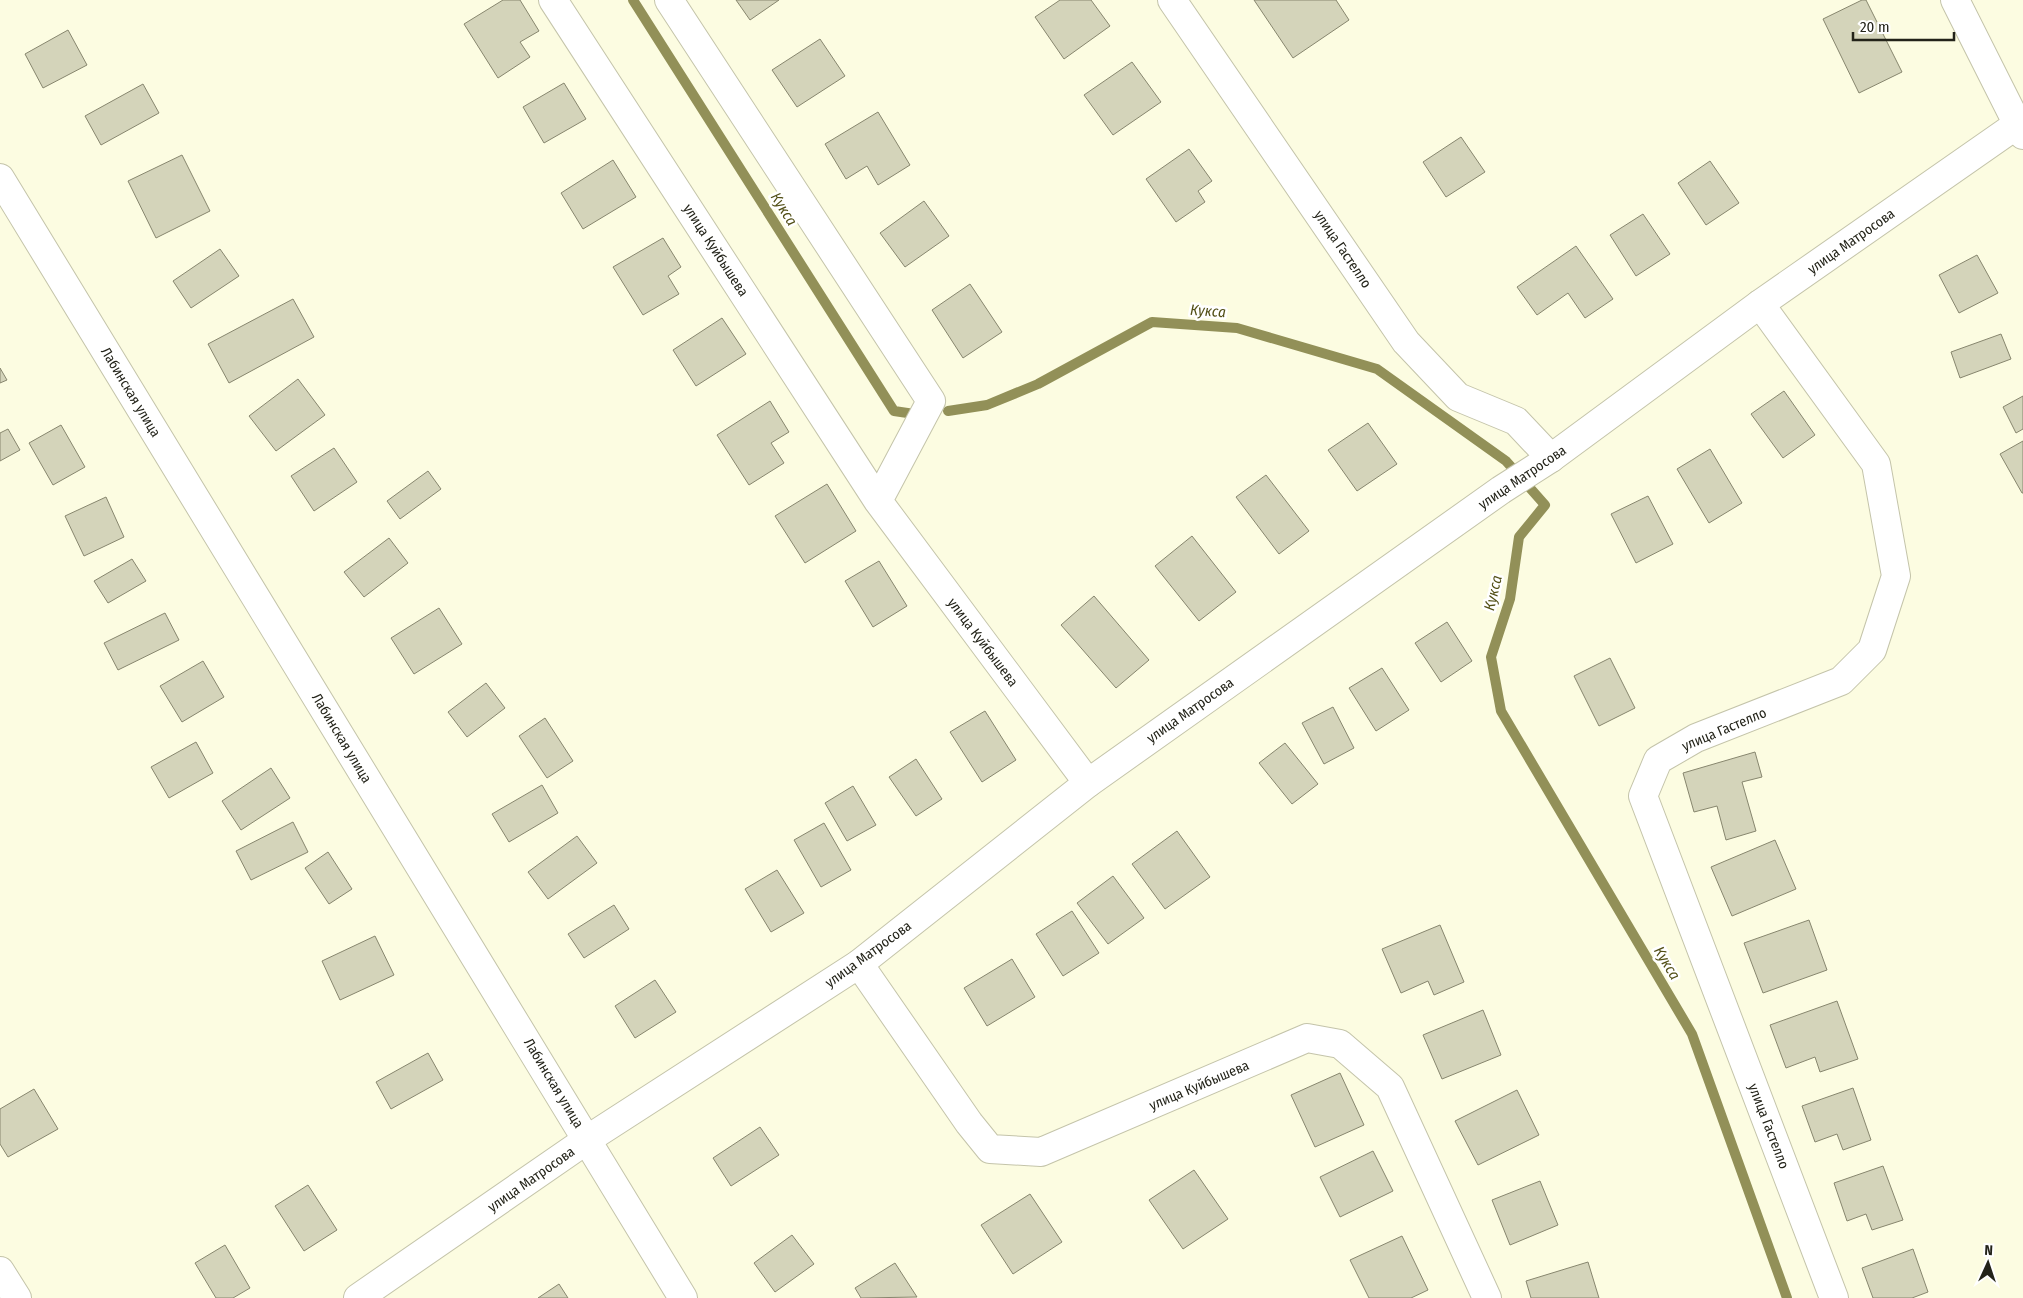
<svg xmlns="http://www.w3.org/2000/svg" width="2023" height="1298" viewBox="0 0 2023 1298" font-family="'Fira Sans Condensed',sans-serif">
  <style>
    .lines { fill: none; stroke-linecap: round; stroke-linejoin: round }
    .stream { stroke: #929058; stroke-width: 10 }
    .building { fill: #d4d4ba; stroke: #87866e }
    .minor-casing { stroke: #c4c4aa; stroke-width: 30 }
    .tertiary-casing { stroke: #c4c4aa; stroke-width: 30 }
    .minor { stroke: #fff; stroke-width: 28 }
    .tertiary { stroke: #fff; stroke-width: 28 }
    .labels { text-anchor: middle; stroke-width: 5; stroke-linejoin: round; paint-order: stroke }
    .street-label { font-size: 14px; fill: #232319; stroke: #fff }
    .water-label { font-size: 15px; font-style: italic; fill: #524f16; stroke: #fff }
  </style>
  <rect width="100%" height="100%" fill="#fcfce1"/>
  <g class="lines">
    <path class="stream" d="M633 0 894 411 921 415
      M948 411 987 405 1038 384 1152 322 1237 328 1377 369 1506 461 1545 505 1519 537 1510 599 1491 657 1501 711 1692 1034 1787 1298"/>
  </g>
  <path class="building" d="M503 0H520L539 31 520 42 530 57 498 78 464 24Z
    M736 0H779L750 20Z
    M1060 0H1091L1110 26 1064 59 1035 17Z
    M1254 0H1336L1349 20 1293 58Z
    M1862 0H1866L1902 72 1859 93 1823 19Z
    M68 30 87 65 43 88 25 54Z
    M820 39 845 76 797 107 772 70Z
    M1132 62 1161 102 1113 135 1084 95Z
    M564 83 586 119 544 143 523 107Z
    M143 84 159 113 101 145 85 116Z
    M878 112 910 165 878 185 867 166 846 179 825 144Z
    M1461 137 1485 172 1446 197 1423 162Z
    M1189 149 1212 181 1198 191 1205 202 1176 222 1146 179Z
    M182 155 210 211 156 238 128 181Z
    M613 160 636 197 583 229 561 193Z
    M1710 161 1739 203 1706 225 1678 183Z
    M924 201 949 236 905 267 880 233Z
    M1643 214 1670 254 1636 276 1610 235Z
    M663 238 681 267 668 276 679 294 643 315 613 267Z
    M1576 246 1613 299 1585 318 1568 293 1537 315 1517 287Z
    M220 249 239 276 191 308 173 281Z
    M1977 255 1998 293 1959 313 1939 275Z
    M970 284 1002 332 963 358 932 310Z
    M293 299 314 337 229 383 208 344Z
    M722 318 746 354 696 386 673 350Z
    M2001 334 2011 359 1960 378 1951 352Z
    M0 368 7 380 0 383Z
    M298 379 325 415 276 451 249 416Z
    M1784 391 1815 435 1783 458 1751 414Z
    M2023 396V429L2016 433 2003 407Z
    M770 401 789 432 771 443 784 463 749 485 717 435Z
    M1368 423 1397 464 1357 491 1328 450Z
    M61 425 85 467 53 485 29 443Z
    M8 429 20 450 0 461V433Z
    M2023 441V493H2022L2000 454Z
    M334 448 357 482 314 511 291 476Z
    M1710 449 1742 503 1709 523 1677 469Z
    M428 471 441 489 400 519 387 501Z
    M1266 475 1309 531 1279 554 1236 497Z
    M827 484 856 531 805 563 775 516Z
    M1648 496 1673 544 1636 563 1611 514Z
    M106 497 124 537 84 556 65 516Z
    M1192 536 1236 592 1199 621 1155 566Z
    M389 538 408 563 364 597 344 572Z
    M132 559 146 581 108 603 94 581Z
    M879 561 907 606 873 627 845 581Z
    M1094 596 1149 660 1116 688 1061 625Z
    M439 608 462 644 414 674 391 638Z
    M165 613 179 640 118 670 104 643Z
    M1447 622 1472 661 1441 682 1415 643Z
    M1610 658 1635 708 1599 726 1574 676Z
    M203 661 224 697 182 722 160 686Z
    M1382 668 1409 710 1376 731 1349 688Z
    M486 683 505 708 467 737 448 712Z
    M1333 707 1354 748 1324 764 1302 723Z
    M985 711 1016 760 982 782 950 732Z
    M545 718 573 761 547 778 519 736Z
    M196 742 213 773 169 798 151 767Z
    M1285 743 1318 784 1292 804 1259 763Z
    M1755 752 1762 777 1742 782 1756 831 1726 840 1717 806 1694 812 1683 773Z
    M916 759 942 799 916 816 889 777Z
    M271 768 290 798 241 830 222 801Z
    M542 785 558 813 509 842 492 814Z
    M853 786 876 825 847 841 825 803Z
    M293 822 308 852 251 880 236 851Z
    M824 823 851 870 821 887 794 840Z
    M1177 831 1210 877 1165 909 1132 864Z
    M577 836 597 863 548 899 528 872Z
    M1775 840 1796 889 1732 916 1711 867Z
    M328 852 352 889 329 904 305 868Z
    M777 870 804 913 771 932 745 889Z
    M1113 876 1144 918 1108 944 1077 903Z
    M614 905 629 929 584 958 568 934Z
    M1072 911 1099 953 1063 976 1036 934Z
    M1809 920 1827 970 1763 993 1744 943Z
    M1440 925 1464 982 1434 995 1428 981 1401 993 1382 949Z
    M375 936 394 975 340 1000 322 961Z
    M1012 959 1035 997 987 1026 964 988Z
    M655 980 676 1012 635 1038 615 1006Z
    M1837 1001 1858 1059 1820 1072 1815 1057 1786 1068 1770 1025Z
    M1483 1010 1501 1055 1442 1079 1423 1035Z
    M428 1053 443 1080 391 1109 376 1082Z
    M1340 1073 1364 1125 1315 1147 1291 1095Z
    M1853 1088 1871 1140 1843 1150 1837 1134 1815 1142 1802 1106Z
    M34 1089 58 1129 8 1157 0 1144V1109Z
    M1517 1090 1539 1135 1478 1165 1455 1121Z
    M760 1127 779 1155 731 1186 713 1158Z
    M1373 1151 1393 1191 1340 1217 1320 1177Z
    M1883 1166 1903 1220 1872 1230 1866 1214 1847 1221 1834 1183Z
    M1194 1170 1228 1219 1183 1249 1149 1200Z
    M1540 1181 1558 1225 1510 1245 1492 1200Z
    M308 1185 337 1230 304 1251 275 1206Z
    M1030 1194 1062 1242 1013 1274 981 1225Z
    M792 1235 814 1264 775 1292 754 1263Z
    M1402 1236 1428 1290 1411 1298H1369L1350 1260Z
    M225 1245 250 1288 233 1298H216L195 1263Z
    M1913 1249 1928 1292 1912 1298H1873L1862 1268Z
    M1588 1262 1599 1298H1531L1526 1281Z
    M895 1263 917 1297 861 1298 855 1288Z
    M559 1284 568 1298H538Z"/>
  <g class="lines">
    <defs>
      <path id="minor" d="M553 0 878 501 1088 783
        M669 0 931 401 878 501
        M1172 0 1406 342 1458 397 1516 421 1551 458
        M0 178 683 1298
        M1760 304 1876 464 1896 576 1872 650 1841 681 1696 738 1658 760 1643 796 1834 1298
        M859 964 969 1123 990 1149 1041 1152 1307 1038 1340 1044 1390 1087 1487 1298
        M0 1271 17 1298"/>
      <path id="tertiary" d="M1955 0 2023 135
        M358 1298 588 1139 859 964 1088 783 1501 490 1551 458 1760 304 2018 124"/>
    </defs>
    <use href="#minor" class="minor-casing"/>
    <use href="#tertiary" class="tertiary-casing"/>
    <use href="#minor" class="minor"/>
    <use href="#tertiary" class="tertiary"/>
  </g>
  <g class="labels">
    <g class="street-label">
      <text transform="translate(1851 241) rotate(-35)" y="5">улица Матросова</text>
      <text transform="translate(1343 249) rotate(56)" y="5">улица Гастелло</text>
      <text transform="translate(716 250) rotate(57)" y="5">улица Куйбышева</text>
      <text transform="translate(131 392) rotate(59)" y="5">Лабинская улица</text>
      <text transform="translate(1522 477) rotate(-34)" y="5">улица Матросова</text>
      <text transform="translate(983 642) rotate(53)" y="5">улица Куйбышева</text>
      <text transform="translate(1190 710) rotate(-35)" y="5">улица Матросова</text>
      <text transform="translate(1724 729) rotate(-23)" y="5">улица Гастелло</text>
      <text transform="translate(342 738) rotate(59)" y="5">Лабинская улица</text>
      <text transform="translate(868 954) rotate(-36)" y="5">улица Матросова</text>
      <text transform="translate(554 1083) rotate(59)" y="5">Лабинская улица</text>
      <text transform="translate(1199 1085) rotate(-23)" y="5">улица Куйбышева</text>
      <text transform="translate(1769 1126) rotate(69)" y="5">улица Гастелло</text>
      <text transform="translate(531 1179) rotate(-35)" y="5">улица Матросова</text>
    </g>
    <g class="water-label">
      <text transform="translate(784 209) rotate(58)" y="5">Кукса</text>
      <text transform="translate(1208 311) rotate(4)" y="5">Кукса</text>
      <text transform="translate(1493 593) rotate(-77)" y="5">Кукса</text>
      <text transform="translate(1667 963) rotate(59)" y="5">Кукса</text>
    </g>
  </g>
  <g transform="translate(1988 1263) rotate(3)" stroke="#ffffff" stroke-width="4" paint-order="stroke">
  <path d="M0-4L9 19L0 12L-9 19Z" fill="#232319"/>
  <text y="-8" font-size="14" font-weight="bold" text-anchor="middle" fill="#232319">N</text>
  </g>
  <path d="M1853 32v8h101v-8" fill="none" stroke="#232319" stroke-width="2.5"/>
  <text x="1860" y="32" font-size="15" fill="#232319" stroke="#ffffff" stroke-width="4" paint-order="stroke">20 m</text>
</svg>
